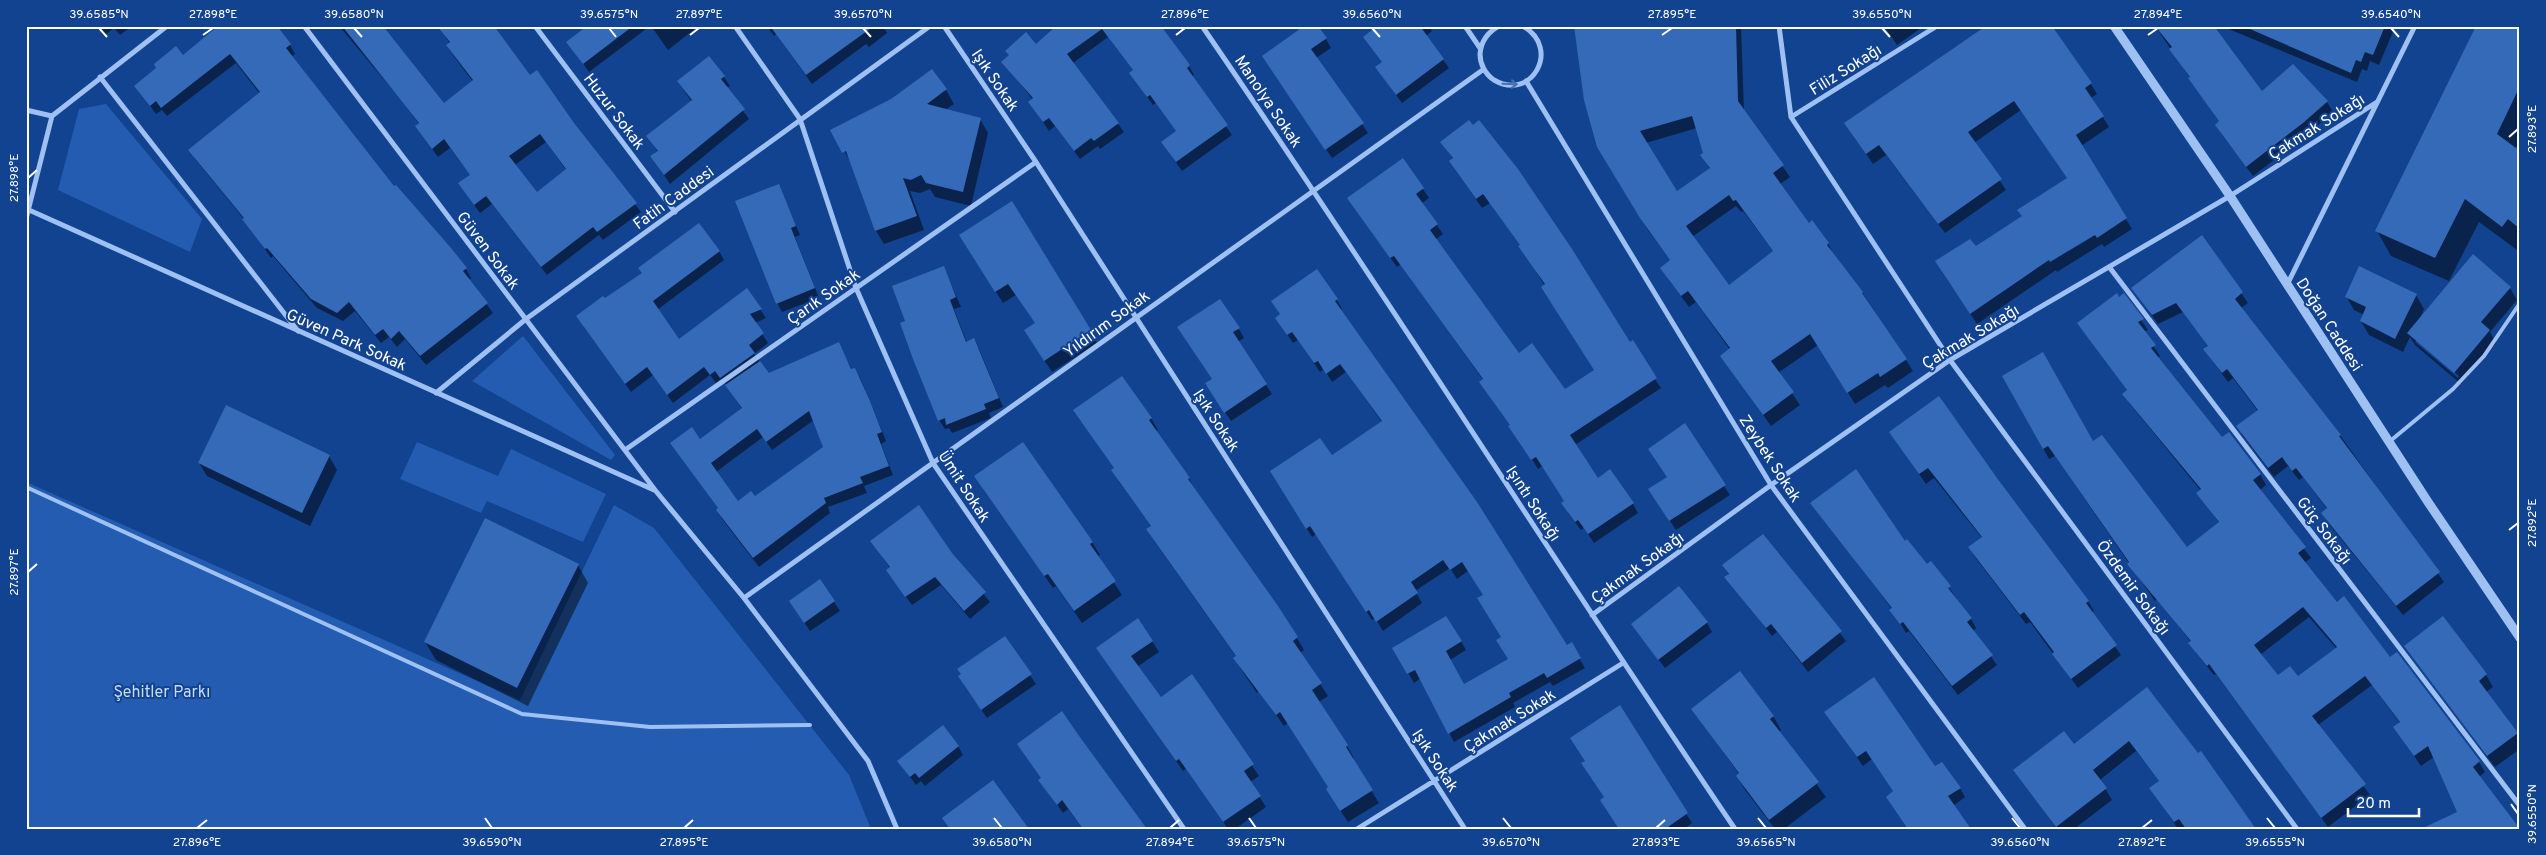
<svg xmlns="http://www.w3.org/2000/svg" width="2546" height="855" viewBox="0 0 2546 855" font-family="Overpass,sans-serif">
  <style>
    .green { fill: #235cb1 }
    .shadow { fill: #0007; fill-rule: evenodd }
    .building { fill: #356ab9; fill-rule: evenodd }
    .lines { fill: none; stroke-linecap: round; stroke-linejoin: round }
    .service { stroke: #9ec0f2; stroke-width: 4 }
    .minor { stroke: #9ec0f2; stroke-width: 5 }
    .tertiary { stroke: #9ec0f2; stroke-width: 9 }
    .oneway { stroke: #436fb3 }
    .ticks { fill: none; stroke: #fff; stroke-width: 2 }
    .labels { text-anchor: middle; stroke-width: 4; stroke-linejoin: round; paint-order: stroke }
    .street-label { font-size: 16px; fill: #fff; stroke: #124391 }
    .park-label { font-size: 16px; fill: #c5dcfd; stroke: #124391 }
    .neatline { fill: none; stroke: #fff; stroke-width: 2 }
    .ticks-label { font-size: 12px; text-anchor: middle; fill: #fff }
  </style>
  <rect width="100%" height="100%" fill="#124391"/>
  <path class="green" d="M106 104 202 219 190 252 58 190 79 109Z
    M523 336 615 455 611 460 472 381Z
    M417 442 498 476 511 449 606 494 583 542 487 501 481 513 400 479Z
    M26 482 520 700 614 505 654 528 849 775 871 829H26Z"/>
  <path class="shadow" d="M99 26H132L120 35 114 28 105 35Z
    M339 26H381L443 105 473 82 453 55 447 46 450 44 440 28 530 77 573 123 641 212 603 240 599 235 547 275 492 204 480 213 459 184 471 176 450 148 438 157 422 135 416 126 419 124 402 101ZM546 142 566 170 536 194 515 165Z
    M650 26 589 72 568 42 583 31 582 26Z
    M651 26H695L696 28 668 50Z
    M767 26H883L887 33 869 47 866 44 812 84 776 34 774 36Z
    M1058 26H1160L1189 66 1194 75 1192 77 1232 135 1182 171 1168 151 1177 132 1156 103 1153 105 1130 73 1134 71 1108 37 1073 63 1124 132 1100 149 1098 146 1080 159 1055 126 1049 131 1030 103 1033 100 1003 62 1036 45Z
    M1373 26H1429L1432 31 1426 36 1449 68 1402 103 1382 76 1383 63Z
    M1575 26H1741L1744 112 1790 177 1779 185 1808 225 1828 243 1834 256 1862 292 1913 371 1888 388 1885 385 1855 404 1818 345 1778 373 1800 405 1771 426 1721 356 1730 350 1696 302 1689 307 1669 280 1662 268 1671 261 1648 230 1605 159ZM1697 128 1705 153 1702 155 1710 169 1677 193 1646 143ZM1736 206 1741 212 1743 211 1774 252 1728 287 1692 237Z
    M1884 26H1924L1897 45Z
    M2155 26 2262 93 2293 65 2327 102 2333 112 2309 133 2253 176 2222 135 2216 125 2220 122Z
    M2221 26H2395V27L2379 65 2370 61 2367 71 2362 69 2357 82Z
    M2520 26V139L2515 149 2520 153V246L2517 250 2479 222 2449 281 2391 256 2377 231Z
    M1326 39 1331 48 1316 58 1368 133 1332 158 1269 66Z
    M1964 41 2091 84 2097 94 2091 98 2109 127 2081 146 2132 229 2104 247 2102 244 2057 272 2056 270 1977 324 1942 272 2023 217 2068 179 2021 110 1974 143 2006 190 1945 233 1886 155 1873 164 1845 123Z
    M290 45 295 54 291 57 394 188 396 187 466 269 471 278 469 280 493 313 426 365 405 339 397 347 389 337 381 343 355 311 343 321 317 308 273 256 271 258 244 219 195 159 190 150 260 94 236 63 167 116 162 110 156 114 136 86 183 57Z
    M709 57 724 77 730 86 726 88 749 119 670 184 652 157 658 152 647 136 692 102 678 82Z
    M946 90 954 104 945 110 980 119 988 133 971 206 935 197 930 189 920 193 910 191 924 230 884 244 876 231 853 166 832 130 891 100Z
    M1442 142 1630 344 1661 388 1575 445 1597 480 1633 504 1638 513 1594 543 1584 528 1581 530 1568 513 1565 502 1542 466 1538 469 1483 380 1401 264 1397 267 1355 208 1403 160 1429 198 1422 203 1443 234 1435 240 1518 355 1565 390 1595 370 1521 246 1490 203 1482 208 1456 171 1451 162 1453 159Z
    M779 186 800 235 795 237 819 298 782 312 777 303Z
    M1012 203 1097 343 1052 372 1032 342 1036 324 1016 295 1003 303 967 247Z
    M2202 236 2248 303 2241 308 2340 435 2444 582 2403 615 2328 523 2323 513 2327 509 2303 477 2299 480 2288 466 2274 477 2243 436 2238 427 2258 411 2233 378 2228 382 2211 359 2205 350 2209 347 2183 312 2158 324 2132 288Z
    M719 251 724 260 657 310 679 341 747 290 766 318 755 323 768 343 754 354 769 374 838 343 852 370 855 369 860 378 874 411 886 441 881 444 893 475 864 486 867 493 828 507 830 513 759 567 722 519 717 510 719 509 672 444 700 441 742 409 727 386 721 379 716 383 710 375 673 403 653 375 631 392 583 326 605 300ZM814 420 825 447 755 498 738 503 716 472 763 437 772 450Z
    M2474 256 2510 288 2517 300 2490 332 2496 343 2461 384 2415 345 2410 337 2403 352 2369 335 2361 321 2364 315 2354 310 2346 296 2416 295 2424 309 2420 318ZM2417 340 2459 376 2458 378 2415 342Z
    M944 268 961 307 954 309 967 343 979 349 1003 407 989 413 991 418 952 433 949 428 945 429 939 420 907 321Z
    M1316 271 1337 300 1342 309 1340 311 1567 646 1571 644 1585 668 1553 686 1550 682 1513 703 1515 707 1454 742 1421 678 1414 683 1394 649 1461 641 1466 650 1450 660 1464 685 1509 659 1503 637 1484 596 1468 571 1457 579 1450 568 1415 591 1422 603 1383 631 1375 618 1372 620 1316 534 1312 537 1277 481 1331 456 1382 422 1346 372 1332 382 1324 369 1320 372 1298 340 1293 343 1282 327 1281 315Z
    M2123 295 2148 330 2144 332 2160 356 2157 358 2222 439 2260 474 2266 485 2260 490 2311 558 2304 563 2336 604 2390 658 2397 653 2479 762 2485 772 2479 777 2459 812 2434 757 2421 766 2401 737 2400 723 2372 685 2318 725 2370 795 2328 827 2216 674 2214 675 2196 653 2191 642 2157 599 2155 601 2055 456 2049 459 2004 377 2093 443 2187 549 2219 523 2198 493 2201 491 2130 404 2124 394 2128 391 2079 323ZM2309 617 2336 648 2297 678 2277 676 2260 655Z
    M1239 329 1244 338 1238 342 1272 394 1231 421 1212 393 1213 380 1184 337Z
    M1075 411 1151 418 1158 430 1156 432 1189 478 1195 491 1297 638 1304 650 1300 653 1328 696 1319 702 1347 746 1354 758 1352 759 1379 803 1348 822 1334 801 1330 788 1288 723 1284 726 1259 691 1257 693 1242 671 1235 659 1237 658 1155 542 1148 530 1152 527 1120 483 1113 471 1115 469Z
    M1890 432 1996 479 2088 601 2094 611 2091 613 2121 655 2078 688 2030 622 2026 624 1975 557 1969 547 1982 538 1934 478 1926 484Z
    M329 456 337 470 310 526 207 476 199 463Z
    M1724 486 1730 495 1676 530 1655 498Z
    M983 489 1092 542 1100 555 1097 557 1122 595 1082 623 1056 586 1053 588Z
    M1812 503 1905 542 1927 566 1931 562 1971 619 1976 628 1973 631 1997 665 1958 695 1909 631 1906 633 1892 609Z
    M1763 535 1846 641 1808 672 1777 632 1772 636 1726 577 1729 575 1723 565Z
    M872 542 951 554 990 602 970 619 941 585 912 605 893 579 890 568Z
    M578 565 588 583 528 706 436 660 425 642Z
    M820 581 840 611 810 631 796 610Z
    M2442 618 2486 675 2493 687 2486 692 2520 738V749L2495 767 2405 647Z
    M1707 623 1712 632 1665 668 1632 625Z
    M1004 637 1036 684 987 718 964 685Z
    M1152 641 1159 652 1137 667 1160 698 1192 676 1259 776 1250 782 1266 807 1235 829H1228L1186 769 1183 771 1097 648Z
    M2147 689 2255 829H2178L2151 788 2160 782 2136 751 2100 780 2112 800 2074 829H2057L2015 770 2074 746Z
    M1620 707 1692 823 1684 829H1620L1587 761Z
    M1692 709 1773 716 1781 730 1778 732 1826 797 1784 829H1775L1745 790 1737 776 1739 774Z
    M1826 713 1935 768 1960 788 1965 797 1953 806 1894 792 1872 759 1863 766Z
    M958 746 963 755 925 786 921 781 916 785 899 762Z
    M1040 780 1145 829H1083L1068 809 1063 813Z"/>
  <path class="building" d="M218 26H277L291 44 286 48 394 186 396 185 451 248 467 268 463 271 488 303 420 356 399 331 391 339 383 329 375 335 349 302 337 313 311 299 267 248 265 249 242 219 244 218 188 150 260 92 230 54 161 108 156 101 150 106 134 86 156 68 154 64 176 46 183 55Z
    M342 26H383L444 103 473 80 446 45 450 42 437 26H494L530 75 537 70 574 123 637 203 597 232 593 227 541 267 486 196 474 205 458 183 470 175 444 139 432 149 415 126 419 123ZM540 134 566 169 537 192 509 156Z
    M587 26H633L583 64 566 42Z
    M770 26H874L806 75Z
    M1056 26H1161L1190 65 1187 68 1228 125 1176 162 1161 142 1176 131 1150 95 1147 97 1129 73 1133 70 1102 29 1067 54 1119 123 1094 141 1091 138 1074 151 1049 118 1043 122 1028 102 1033 98 1001 62 1009 55 1005 51 1026 32 1036 44Z
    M1304 26H1318L1327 38 1311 49 1364 123 1325 150 1262 56Z
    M1377 26H1420L1444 59 1396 95 1375 67 1382 62 1363 37Z
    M1574 26H1736L1738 101 1784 165 1773 173 1809 223 1812 220 1829 243 1827 245 1863 292 1862 293 1907 359 1880 377 1878 373 1847 393 1810 334 1771 361 1794 392 1763 415 1720 356 1730 348 1688 291 1681 296 1660 268 1670 260 1640 218 1597 147 1584 100ZM1692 116 1703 153 1700 155 1710 168 1677 191 1640 131ZM1729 195 1733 201 1736 200 1773 251 1729 285 1686 226Z
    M1986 26H2052L2092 83 2085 88 2104 116 2076 135 2127 218 2097 238 2095 235 2050 262 2049 260 1970 314 1935 261 1970 239 1976 246 2022 216 2017 210 2067 178 2014 101 1968 132 2002 179 1938 224 1879 145 1866 154 1844 123Z
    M2155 26H2214L2262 91 2293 64 2328 101 2303 123 2246 167 2215 125 2219 121 2188 78 2190 77 2169 49 2172 47Z
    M2243 26H2385L2373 55 2365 52 2361 62 2356 60 2351 73Z
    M2476 26H2520V86L2497 134 2520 151V229L2508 219 2502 227 2465 199 2435 258 2375 231Z
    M709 56 725 76 721 79 745 109 664 175 650 156 658 151 646 136 692 100 677 81Z
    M932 69 947 89 927 104 981 118 963 192 926 183 921 175 911 180 903 178 917 216 875 231 846 151 842 153 830 130 891 99Z
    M1469 120 1473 125 1479 120 1518 169 1572 249 1630 342 1633 340 1657 378 1570 435 1598 478 1610 469 1634 503 1588 534 1578 520 1575 522 1561 503 1564 501 1536 457 1531 460 1508 426 1510 425 1479 382 1483 379 1394 256 1390 258 1347 198 1403 158 1424 188 1416 194 1438 224 1430 230 1519 353 1532 343 1565 389 1594 370 1541 287 1545 284 1518 246 1520 245 1483 194 1476 199 1449 161 1453 158 1440 142Z
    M779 184 796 226 791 228 815 288 776 304 735 201Z
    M1012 201 1091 330 1044 361 1024 330 1035 323 1008 284 995 292 959 235Z
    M699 223 720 251 653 301 679 339 747 288 762 309 750 314 764 333 749 345 755 353 720 378 715 371 710 375 704 367 667 395 647 367 625 384 576 316 603 296 605 298 642 273 638 268Z
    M2202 235 2243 292 2235 299 2341 435 2339 436 2440 572 2396 606 2321 513 2327 508 2296 468 2292 471 2282 457 2268 468 2236 426 2258 410 2227 369 2222 373 2203 349 2208 346 2176 303 2152 315 2131 288Z
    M2473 254 2511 287 2481 322 2490 330 2454 373 2407 333Z
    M944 266 956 297 950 300 966 342 974 338 999 398 984 404 986 409 946 425 945 418 938 421 913 359 900 323 905 321 892 286Z
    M2359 266 2417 294 2395 339 2360 321 2366 307 2345 297Z
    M1317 269 1338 299 1335 301 1477 502 1567 645 1572 642 1581 658 1547 678 1544 673 1509 693 1511 697 1448 734 1415 670 1407 674 1392 648 1446 616 1462 641 1446 651 1464 684 1508 659 1496 640 1501 637 1477 598 1483 595 1462 562 1450 570 1443 560 1411 582 1418 593 1376 622 1369 610 1366 612 1310 526 1306 529 1270 471 1320 438 1332 455 1382 421 1340 364 1326 374 1318 361 1314 363 1292 332 1287 335 1275 318 1280 314 1271 301Z
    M2117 293 2119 297 2124 293 2144 319 2138 322 2156 345 2151 348 2222 437 2229 432 2261 474 2253 480 2306 547 2298 553 2337 602 2344 596 2390 657 2397 652 2480 761 2473 767 2520 829H2421L2457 812 2428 746 2414 756 2393 727 2400 722 2365 676 2312 716 2366 784 2321 818 2209 664 2207 666 2188 643 2191 641 2127 564 2129 562 2048 446 2043 449 2002 376 2043 352 2093 441 2102 435 2187 547 2219 522 2196 493 2201 489 2122 394 2127 390 2077 323ZM2303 607 2337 647 2298 676 2290 666 2278 675 2254 645Z
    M1220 299 1240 328 1233 332 1267 384 1224 413 1205 383 1212 379 1177 327Z
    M839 342 851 369 855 368 870 401 882 432 877 434 889 466 860 477 863 483 824 498 826 503 753 558 716 510 718 508 670 443 692 427 700 439 742 408 725 385 760 361 769 373ZM809 411 823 447 755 496 751 491 738 501 711 463 757 429 766 442Z
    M1122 376 1152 418 1149 420 1190 478 1188 479 1278 606 1298 637 1293 641 1322 683 1312 690 1348 745 1346 747 1373 790 1340 811 1326 789 1328 787 1280 712 1276 715 1233 658 1236 656 1146 529 1151 526 1111 470 1114 468 1073 410Z
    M1939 396 1997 478 2089 601 2086 603 2117 645 2071 679 2052 654 2054 652 2024 612 2020 615 1968 547 1982 537 1928 468 1919 474 1889 432Z
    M226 405 330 455 302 513 198 463Z
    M1685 423 1726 485 1669 521 1648 489 1667 477 1648 449Z
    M1023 442 1093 542 1090 544 1116 581 1074 611 1048 574 1044 576 974 476Z
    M1856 469 1905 541 1907 539 1927 564 1931 561 1951 586 1948 588 1972 618 1967 622 1993 655 1952 686 1903 622 1900 624 1889 610 1892 608 1810 503Z
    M919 505 952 553 986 592 964 611 935 577 905 597 886 570 890 567 870 541Z
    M485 518 579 564 517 688 424 642Z
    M1763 534 1842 631 1802 663 1771 624 1766 628 1724 577 1729 574 1722 565Z
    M820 579 835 601 804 623 789 601Z
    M1679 586 1708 622 1658 660 1631 624Z
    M2443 616 2487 674 2479 681 2518 733 2487 756 2404 646Z
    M1138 618 1153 641 1131 656 1161 697 1192 674 1254 764 1244 771 1261 796 1223 822 1179 759 1176 761 1096 648Z
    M1005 636 1032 674 981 710 958 676 961 674 957 669Z
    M1740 671 1774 716 1770 719 1819 782 1769 820 1736 776 1739 773 1691 709Z
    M1874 677 1935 766 1942 762 1961 788 1948 796 1971 829H1908L1886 797 1893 791 1866 751 1857 757 1824 712Z
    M2147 687 2198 753 2201 751 2256 829H2186L2179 819 2174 822 2149 788 2159 781 2129 741 2093 770 2107 788 2056 827 2013 770 2064 731 2074 744Z
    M1620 705 1688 813 1665 829H1619L1600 800 1604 797 1581 763 1585 761 1570 738Z
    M1062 711 1077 733 1147 829H1083L1062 800 1057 805 1038 780 1041 778 1017 744Z
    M943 725 959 746 919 778 915 773 910 777 897 761Z
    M993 780 1029 829H950L942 818Z"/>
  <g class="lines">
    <path class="service" d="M2389 442 2453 389 2484 356 2520 303
      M26 487 522 714 650 727 810 725"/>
    <path class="minor" d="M304 26 655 490 744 598 868 761 897 829
      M535 26 675 212
      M735 26 800 119 856 288 933 463 1184 829
      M944 26 1036 162 1465 829
      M1202 26C1384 291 1555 563 1735 829
      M1465 26 1480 48
      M1499 26C1488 32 1481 41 1480 54 1480 64 1485 74 1494 80 1531 102 1562 49 1523 26
      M1779 26 1791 117 1950 360 2297 829
      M100 77 298 331
      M1526 81 1771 485 2025 829
      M26 110 52 116
      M1791 117 1937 26
      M29 210 654 490
      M26 219 52 116 167 26
      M2110 268 2520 806
      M2287 285 2415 26
      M436 393 526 319 930 26
      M625 450 1036 162
      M744 598 1484 69
      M1592 615 1771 485 1950 360 2230 196 2377 102
      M1357 829 1623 663"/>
    <path class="tertiary" d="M2114 26 2230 196 2428 502 2520 638"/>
  </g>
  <defs><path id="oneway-shaft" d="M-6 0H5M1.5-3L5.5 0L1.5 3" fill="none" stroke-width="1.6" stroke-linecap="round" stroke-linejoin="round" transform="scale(1.25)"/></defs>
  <use class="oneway" href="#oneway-shaft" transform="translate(1510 84) rotate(2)"/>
  <path class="ticks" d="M99 28 107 37M354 28 362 37M609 28 616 37M863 28 871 37M1372 28 1380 37M1882 28 1890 37M2391 28 2399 37M203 35 213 28M690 35 699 28M1176 35 1185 28M1662 35 1672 28M2148 35 2158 28M2509 137 2518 129M28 178 37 170M2509 530 2518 523M28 572 37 564M2511 804 2518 814M485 818 492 828M994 818 1002 828M1249 818 1256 828M1503 818 1511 828M1758 818 1766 828M2012 818 2020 828M2267 818 2275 828M197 828 207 820M684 828 693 820M1170 828 1179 820M1656 828 1665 820M2142 828 2152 820"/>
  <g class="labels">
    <g class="street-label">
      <text transform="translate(1845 69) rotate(-32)" y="6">Filiz Sokağı</text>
      <text transform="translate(996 80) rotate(56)" y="6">Işık Sokak</text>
      <text transform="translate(1269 101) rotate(56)" y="6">Manolya Sokak</text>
      <text transform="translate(615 111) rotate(53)" y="6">Huzur Sokak</text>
      <text transform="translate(2316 126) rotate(-32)" y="6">Çakmak Sokağı</text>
      <text transform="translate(673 197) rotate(-36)" y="6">Fatih Caddesi</text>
      <text transform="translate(489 250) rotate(53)" y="6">Güven Sokak</text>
      <text transform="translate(823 296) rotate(-35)" y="6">Çarık Sokak</text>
      <text transform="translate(1106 323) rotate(-36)" y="6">Yıldırım Sokak</text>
      <text transform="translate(2330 324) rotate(57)" y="6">Doğan Caddesi</text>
      <text transform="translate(1970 336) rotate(-31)" y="6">Çakmak Sokağı</text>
      <text transform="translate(347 339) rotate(24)" y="6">Güven Park Sokak</text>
      <text transform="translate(1217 420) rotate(57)" y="6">Işık Sokak</text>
      <text transform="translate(1771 458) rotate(57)" y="6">Zeybek Sokak</text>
      <text transform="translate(965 486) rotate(57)" y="6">Ümit Sokak</text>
      <text transform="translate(1534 503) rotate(57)" y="6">Işıntı Sokağı</text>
      <text transform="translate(2325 530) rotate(53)" y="6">Güç Sokağı</text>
      <text transform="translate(1637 567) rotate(-36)" y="6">Çakmak Sokağı</text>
      <text transform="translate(2134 587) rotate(54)" y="6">Özdemir Sokağı</text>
      <text transform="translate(1509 720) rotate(-32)" y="6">Çakmak Sokak</text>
      <text transform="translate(1436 760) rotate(57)" y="6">Işık Sokak</text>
    </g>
    <g class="park-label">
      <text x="162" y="697">Şehitler Parkı</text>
    </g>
  </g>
  <rect width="2546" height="855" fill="none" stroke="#124391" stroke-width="55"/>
  <path d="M2348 808v8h71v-8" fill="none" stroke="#ffffff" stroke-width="2.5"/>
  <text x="2356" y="808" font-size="15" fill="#ffffff" stroke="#124391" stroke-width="4" paint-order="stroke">20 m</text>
  <rect x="28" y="28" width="2490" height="800" class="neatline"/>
  <g class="ticks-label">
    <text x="99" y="18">39.6585°N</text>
    <text x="213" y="18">27.898°E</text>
    <text x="354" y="18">39.6580°N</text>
    <text x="609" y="18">39.6575°N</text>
    <text x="699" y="18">27.897°E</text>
    <text x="863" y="18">39.6570°N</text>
    <text x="1185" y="18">27.896°E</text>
    <text x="1372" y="18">39.6560°N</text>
    <text x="1672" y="18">27.895°E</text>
    <text x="1882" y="18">39.6550°N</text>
    <text x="2158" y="18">27.894°E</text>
    <text x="2391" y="18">39.6540°N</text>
    <text transform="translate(2532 129) rotate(-90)" y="4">27.893°E</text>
    <text transform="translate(14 178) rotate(-90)" y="4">27.898°E</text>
    <text transform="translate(2532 523) rotate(-90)" y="4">27.892°E</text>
    <text transform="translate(14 572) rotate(-90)" y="4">27.897°E</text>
    <text transform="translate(2532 814) rotate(-90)" y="4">39.6550°N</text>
    <text x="197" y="846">27.896°E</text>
    <text x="492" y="846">39.6590°N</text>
    <text x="684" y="846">27.895°E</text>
    <text x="1002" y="846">39.6580°N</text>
    <text x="1170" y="846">27.894°E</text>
    <text x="1256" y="846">39.6575°N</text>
    <text x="1511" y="846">39.6570°N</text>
    <text x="1656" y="846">27.893°E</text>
    <text x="1766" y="846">39.6565°N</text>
    <text x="2020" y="846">39.6560°N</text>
    <text x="2142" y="846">27.892°E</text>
    <text x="2275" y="846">39.6555°N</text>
  </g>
</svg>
